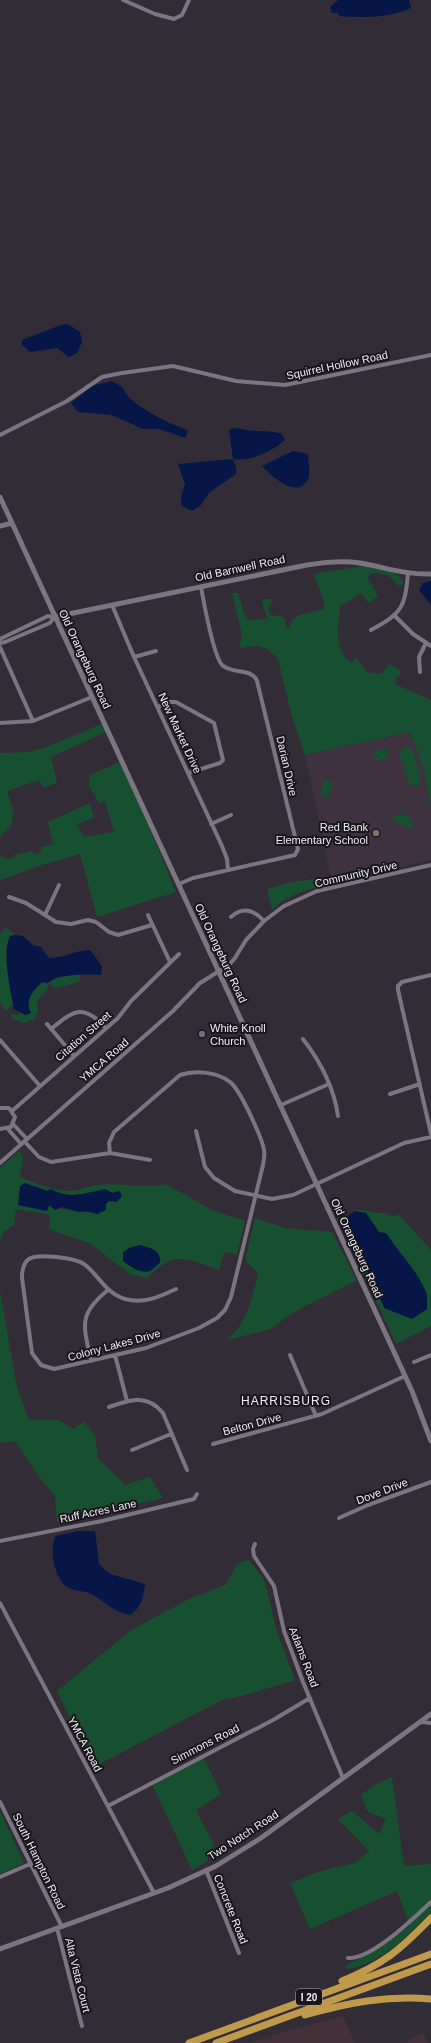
<svg xmlns="http://www.w3.org/2000/svg" width="431" height="2043" viewBox="0 0 431 2043" font-family="Arial,sans-serif">
  <style>
    .commercial { fill: #433038 }
    .education { fill: #3e3140 }
    .green { fill: #175030; fill-rule: evenodd }
    .water { fill: #061646 }
    .lines { fill: none; stroke-linecap: round; stroke-linejoin: round }
    .minor { stroke: #7b7481; stroke-width: 4 }
    .tertiary { stroke: #7b7481; stroke-width: 5 }
    .motorway { stroke: #bf9a4a; stroke-width: 7 }
    .education-dot { fill: #8d6e63; stroke: #18161b; stroke-width: 1.5 }
    .worship-dot { fill: #6b7280; stroke: #18161b; stroke-width: 1.5 }
    .labels { text-anchor: middle; stroke-width: 4; stroke-linejoin: round; paint-order: stroke }
    .shield { fill: #18161b; stroke: #b0acb4; stroke-width: 1 }
    .shield-label { font-size: 10px; font-weight: bold; fill: #f1edf5 }
    .street-label { font-size: 11px; fill: #f1edf5; stroke: #18161b }
    .poi-label { font-size: 11px; fill: #f1edf5; stroke: #18161b; text-anchor: end }
    .neighbourhood-label { font-size: 12px; letter-spacing: 1px; fill: #f1edf5; stroke: #18161b }
  </style>
  <rect width="100%" height="100%" fill="#322c37"/>
  <path class="commercial" d="M343 2016 355 2043H248L283 2032Z
    M423 2033 428 2043H403Z"/>
  <path class="education" d="M410 732 424 770 431 806V860L332 883 305 755Z"/>
  <path class="green" d="M362 566C376 569 399 568 403 583L400 587C391 576 384 571 369 574L368 579 377 593V597L368 603 362 593 340 606C339 624 332 651 352 663L357 658 366 672 381 674 389 664 400 670V675L396 678 395 684 431 700V806L424 770 410 732 305 755 292 717 278 659 267 649 258 646 239 648 242 634 232 593H238L245 617 248 620 268 619 262 603 263 599H270L272 603 269 606 268 610 271 615 280 616 285 619 286 628 290 627 293 619 299 615 324 609C326 598 316 586 314 574Z
    M104 723 108 731 51 757 57 783 44 788 39 780 7 791 13 810 12 824 0 837V753L28 752 49 746Z
    M404 747H408L413 751 421 781 417 787 409 784 399 753Z
    M386 748 389 757 376 761 373 752Z
    M122 761 176 892 97 917 80 854 42 865 0 880V856L7 859 14 858V855L32 851 35 854 41 853V847L53 844 48 822 90 803 94 818 77 824 83 837 114 832 105 801 99 803 89 786 90 775Z
    M324 780 333 782 329 797 321 796Z
    M403 813 405 817 409 815 413 827 408 828 393 820 392 817Z
    M330 877 332 883C310 889 288 894 272 910L267 889 292 882Z
    M7 928 15 935 10 936C0 958 13 980 13 1004L6 1011 0 1003V934L4 929Z
    M81 975 79 982 56 988 48 983V989L37 1000 38 1014 35 1015V1019L25 1023 13 1019 11 1014 18 1015 20 1012 25 1015 31 1013C27 1004 27 1000 33 992 44 976 63 976 81 975Z
    M20 1151 23 1158 20 1177C33 1182 47 1188 61 1190 75 1193 85 1187 98 1185 121 1182 143 1189 166 1184L212 1210 245 1221 237 1254 224 1252 219 1270C186 1258 175 1250 147 1278L130 1274 91 1244 49 1229 50 1215 16 1209 14 1225 3 1232 0 1242V1168ZM35 1186 47 1191 51 1189C68 1200 86 1193 105 1189L112 1193 116 1191 97 1214C86 1211 57 1211 49 1204 43 1199 39 1191 35 1186Z
    M358 1210C369 1210 376 1214 387 1213L392 1217 398 1214 431 1250V1326L396 1344 340 1222 345 1217Z
    M255 1218 285 1228 332 1232 357 1280 292 1313 271 1329 227 1340C248 1322 252 1299 258 1273L245 1260Z
    M0 1290 17 1388 29 1420H59L73 1429 84 1422 95 1435 98 1458 125 1485 150 1477 163 1498 57 1522 55 1496 43 1482 15 1441 0 1443Z
    M249 1560 265 1581 276 1629 295 1680 242 1696 222 1700 94 1767 57 1691 130 1631 189 1599 225 1585 238 1563Z
    M204 1758 221 1794 196 1810 214 1845 206 1862 192 1870 152 1784Z
    M392 1777 404 1866 431 1864V1912C407 1936 383 1963 348 1969L345 1966 384 1945 410 1926 397 1891 310 1929 290 1883 321 1871 355 1863 369 1851 338 1819 352 1811 379 1834 386 1819 368 1812 361 1795 376 1784Z
    M0 1811 24 1863 0 1874Z"/>
  <path class="water" d="M338 0H409L411 8C389 18 363 18 339 16L338 13H332L330 7Z
    M68 324 80 332 82 342 77 353 69 357 57 348 30 352 22 345V340L61 325Z
    M111 381C128 388 122 392 133 401 150 414 167 423 188 430L185 438 159 429H143L112 415 78 412 71 403 92 386Z
    M238 428C253 433 268 429 282 434L285 440C273 451 250 462 233 459L236 467V474L210 492 200 506 192 511 182 506 181 497 185 484 178 464 233 459 229 429Z
    M293 451 308 454C308 461 311 473 308 479 298 500 271 476 262 466Z
    M431 581V605L419 590 423 583Z
    M15 935 23 936 33 945 41 947 49 958C64 958 76 950 90 950L102 966 101 975C87 974 59 973 48 983L42 982C33 991 24 1000 31 1013L25 1015 14 1009C10 990 2 953 10 936Z
    M25 1183 47 1191 51 1189C68 1200 86 1193 105 1189L112 1193 120 1191 122 1196 117 1202 109 1201 106 1204V1210L97 1214 88 1211 79 1212 62 1207 55 1210 49 1205 47 1211 18 1205 20 1186Z
    M355 1211 366 1213 379 1232 386 1233C398 1252 416 1269 425 1290 428 1295 427 1303 427 1309L412 1319 384 1308C372 1277 353 1249 346 1217Z
    M140 1245C151 1248 161 1250 160 1263 157 1265 153 1269 150 1271 140 1274 130 1266 123 1261V1252L131 1247Z
    M78 1531H95L99 1564 110 1574 145 1584C143 1598 142 1607 130 1615 113 1612 107 1603 93 1595 86 1590 76 1592 69 1588 55 1581 48 1549 56 1536Z"/>
  <g class="lines">
    <path class="minor" d="M123 0 155 14 174 19 182 15 189 0
      M0 435 67 401 102 377 122 373 173 366 236 381 285 385 431 355
      M112 605 134 657 222 846 227 859 228 870
      M395 616 413 634 431 646
      M371 630C402 613 405 608 408 573
      M0 639 48 616 54 617
      M0 643 5 642 50 623 54 617
      M0 647 33 721
      M134 657 156 651
      M420 672 419 657 426 643
      M158 707 169 702H176L214 723 223 760 220 763 188 773
      M0 723 33 721 92 697
      M211 824 231 815
      M179 884 193 878 295 855 298 849 257 681C251 667 233 675 222 665 213 655 204 603 201 587
      M9 897 26 903 56 922 71 924 88 920 96 922 109 932 118 935 152 925
      M45 915 59 885
      M148 915 170 962
      M231 917C243 906 254 910 264 921
      M431 975 402 982 398 986V990L431 1134
      M47 1024 74 1056
      M51 1029C75 1009 84 1004 106 1028
      M303 1039C320 1061 334 1088 338 1116
      M0 1040 40 1086
      M390 1094 420 1084
      M281 1105 329 1084
      M0 1108H9L15 1117 11 1127 0 1129
      M12 1111 118 1018 131 1001 179 954
      M13 1124 27 1139
      M8 1129 21 1144
      M196 1131 205 1167 214 1178 235 1191 272 1199 293 1195 404 1143 431 1137
      M24 1141 39 1157 51 1162 110 1153 150 1160
      M110 1153 109 1143 114 1132 180 1075C195 1070 218 1072 230 1082 240 1089 262 1138 264 1150 265 1155 264 1160 263 1165L231 1297 225 1310 217 1318 199 1328 146 1348 54 1369 41 1365 32 1353 22 1278C22 1271 23 1263 29 1259 38 1253 75 1258 84 1264 99 1275 105 1293 125 1299 144 1304 159 1297 176 1289
      M0 1163 173 1011 200 983 229 965 235 958 246 940 264 921 284 906 317 891 431 865
      M115 1355 127 1401
      M290 1355 316 1416
      M91 1361C84 1326 77 1315 108 1290
      M414 1362 431 1355
      M109 1407C130 1400 147 1393 163 1413L187 1470
      M213 1444 322 1414 405 1376
      M132 1450 171 1434
      M339 1518 368 1505 431 1482
      M0 1541 102 1521 194 1499 197 1494
      M255 1544 253 1549 254 1556 274 1586 284 1631 303 1682 343 1778
      M0 1603 154 1893
      M421 1722 431 1723
      M0 1802 62 1927
      M108 1806 273 1720 310 1698
      M206 1870 239 1953
      M0 1877 30 1864
      M57 1928 82 2026
      M348 1958C371 1960 414 1918 431 1902"/>
    <path class="tertiary" d="M0 497 412 1391 431 1441
      M0 526 12 523
      M54 617 307 565C325 562 342 560 360 563 384 567 406 575 431 574
      M0 1949 168 1888 216 1866 261 1838 431 1714"/>
    <path class="motorway" d="M342 1981C384 1964 400 1950 431 1918
      M305 2015C347 2003 387 1995 431 1999
      M189 2043 431 1954
      M216 2043 431 1964"/>
  </g>
  <circle class="education-dot" cx="376" cy="833" r="4"/>
  <circle class="worship-dot" cx="202" cy="1034" r="4"/>
  <g class="labels">
    <rect class="shield" x="296" y="1989" width="26" height="16" rx="3"/>
    <g class="shield-label">
      <text x="309" y="2001">I 20</text>
    </g>
    <g class="street-label">
      <text transform="translate(337 365) rotate(-12)" y="4">Squirrel Hollow Road</text>
      <text transform="translate(240 568) rotate(-12)" y="4">Old Barnwell Road</text>
      <text transform="translate(85 659) rotate(65)" y="4">Old Orangeburg Road</text>
      <text transform="translate(180 733) rotate(65)" y="4">New Market Drive</text>
      <text transform="translate(287 766) rotate(77)" y="4">Darian Drive</text>
      <text transform="translate(356 874) rotate(-13)" y="4">Community Drive</text>
      <text transform="translate(221 953) rotate(65)" y="4">Old Orangeburg Road</text>
      <text transform="translate(83 1036) rotate(-41)" y="4">Citation Street</text>
      <text transform="translate(104 1060) rotate(-41)" y="4">YMCA Road</text>
      <text transform="translate(357 1248) rotate(65)" y="4">Old Orangeburg Road</text>
      <text transform="translate(114 1345) rotate(-15)" y="4">Colony Lakes Drive</text>
      <text transform="translate(252 1424) rotate(-15)" y="4">Belton Drive</text>
      <text transform="translate(382 1491) rotate(-21)" y="4">Dove Drive</text>
      <text transform="translate(98 1511) rotate(-12)" y="4">Ruff Acres Lane</text>
      <text transform="translate(304 1657) rotate(69)" y="4">Adams Road</text>
      <text transform="translate(85 1744) rotate(62)" y="4">YMCA Road</text>
      <text transform="translate(205 1744) rotate(-27)" y="4">Simmons Road</text>
      <text transform="translate(243 1835) rotate(-33)" y="4">Two Notch Road</text>
      <text transform="translate(39 1861) rotate(64)" y="4">South Hampton Road</text>
      <text transform="translate(231 1909) rotate(68)" y="4">Concrete Road</text>
      <text transform="translate(78 1975) rotate(76)" y="4">Alta Vista Court</text>
    </g>
    <g class="poi-label">
      <text x="368" y="831">Red Bank<tspan x="368" dy="13">Elementary School</tspan></text>
      <text x="210" y="1032" text-anchor="start">White Knoll<tspan x="210" dy="13">Church</tspan></text>
    </g>
    <g class="neighbourhood-label">
      <text x="286" y="1405">HARRISBURG</text>
    </g>
  </g>
</svg>
